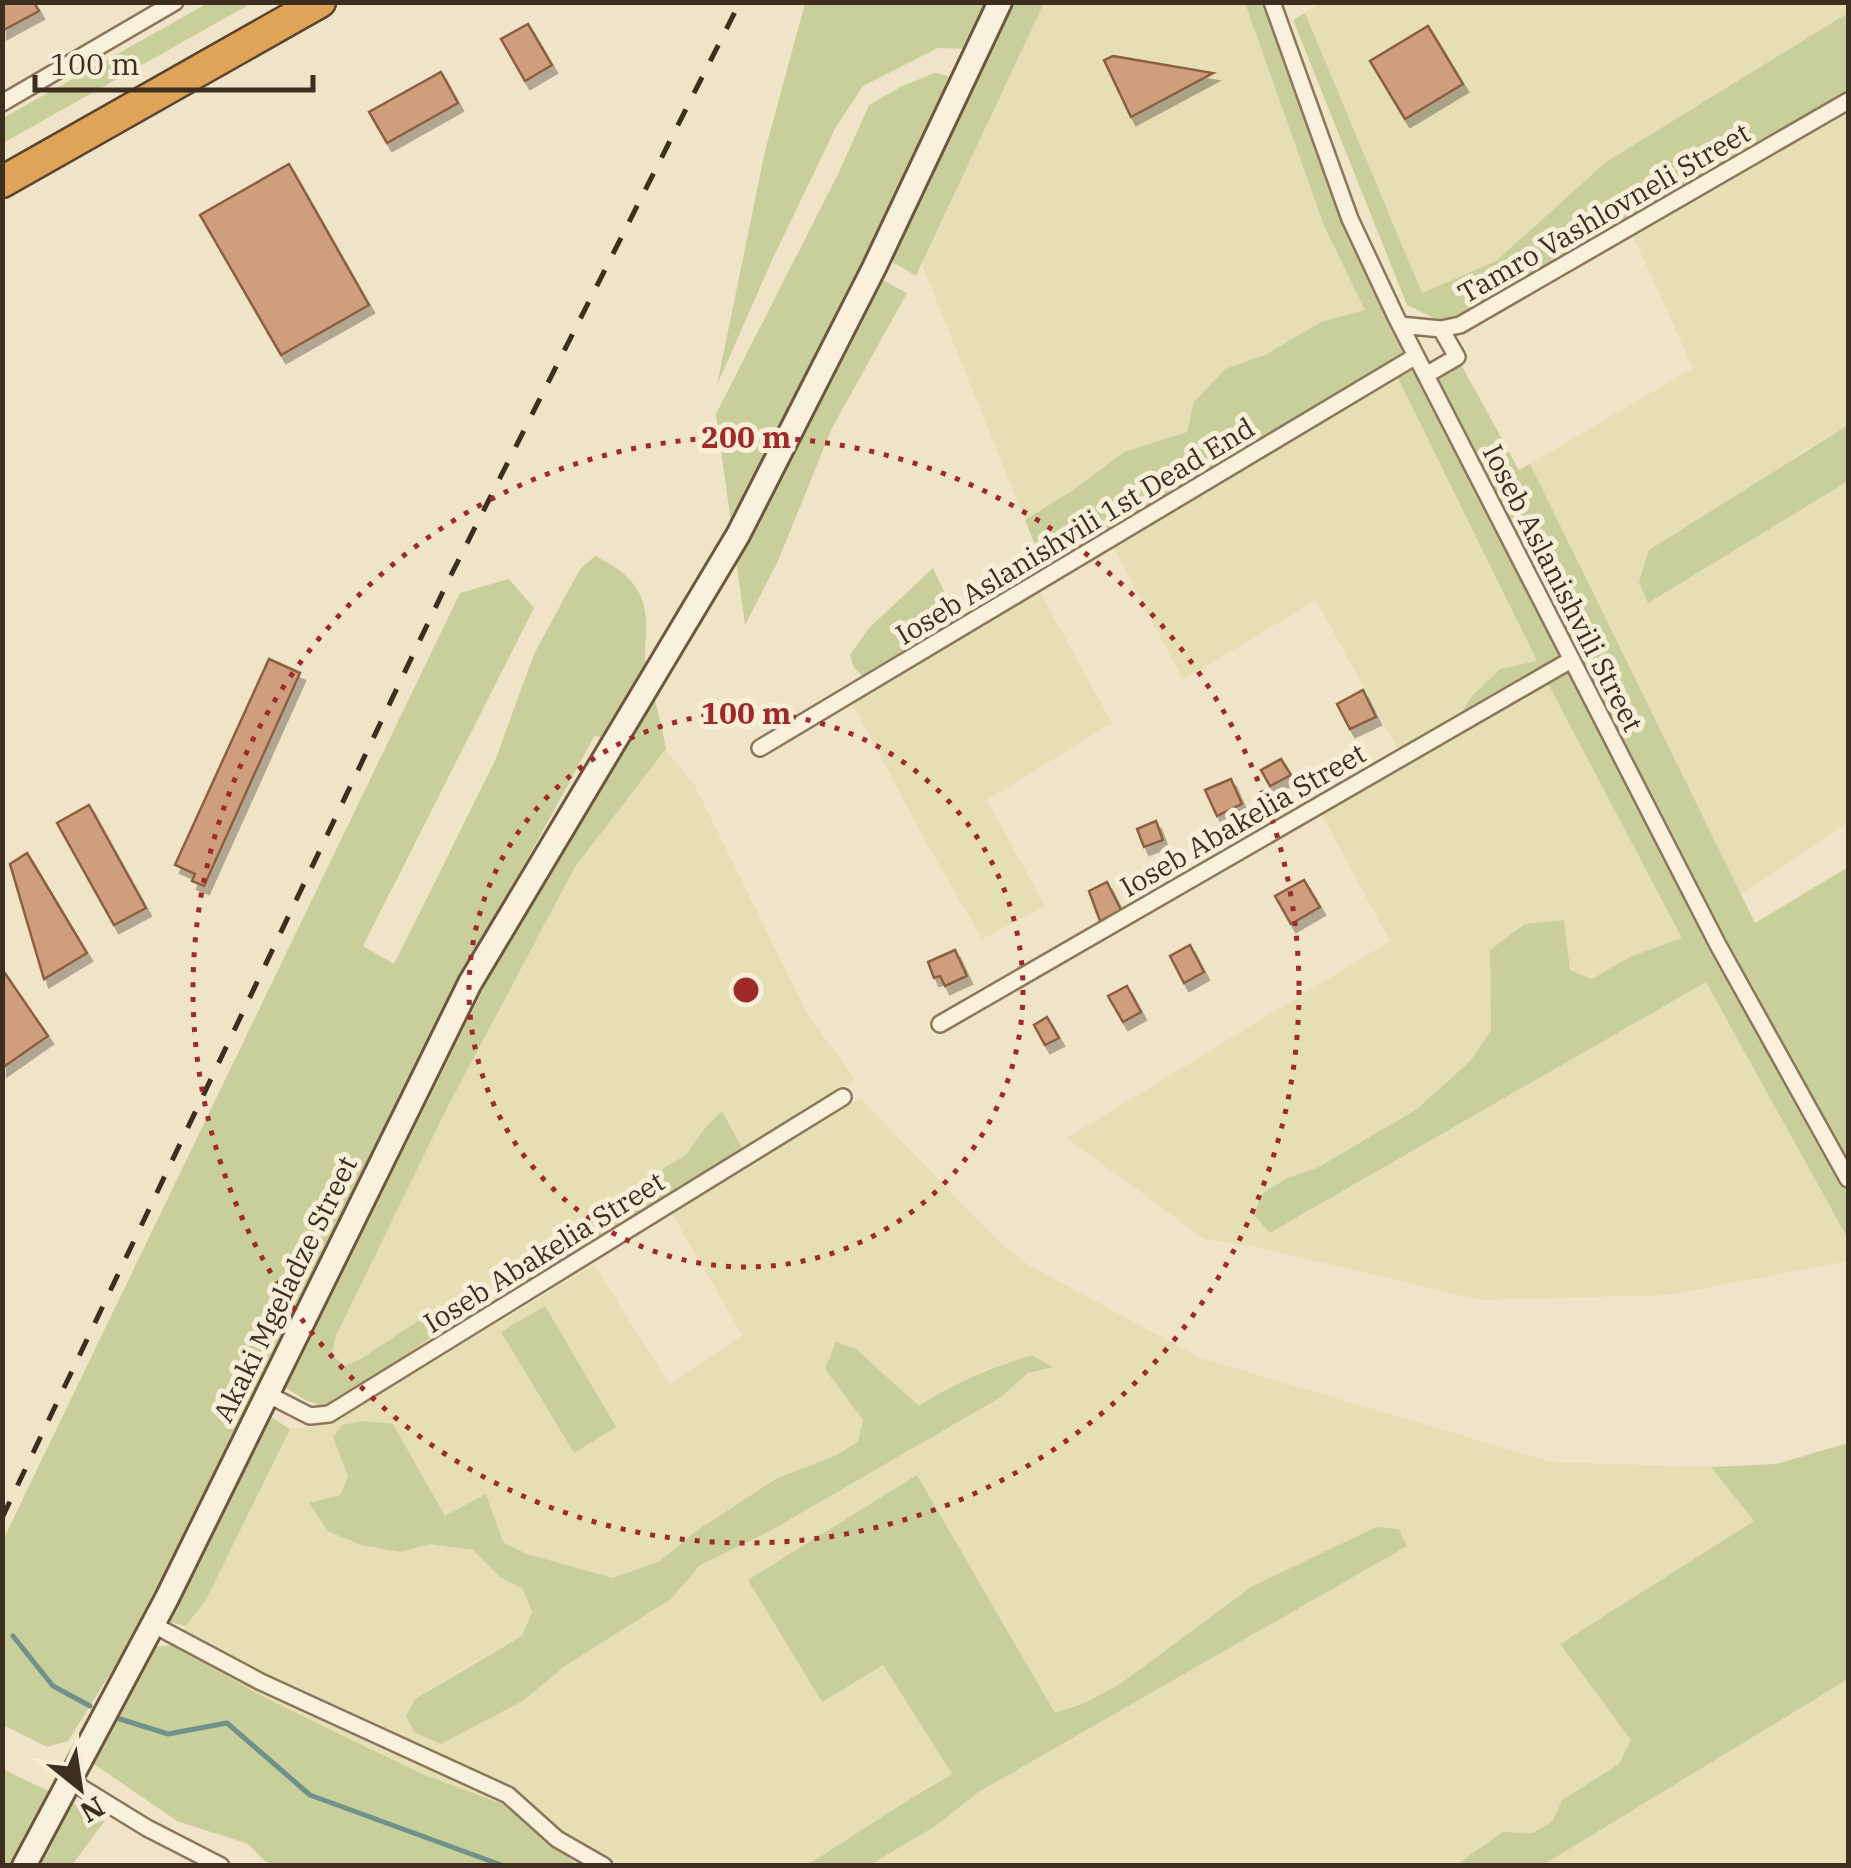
<svg xmlns="http://www.w3.org/2000/svg" width="1851" height="1868" viewBox="0 0 1851 1868" font-family="'IBM Plex Serif',serif">
  <style>
    .farmland { fill: #e6deb5; fill-rule: evenodd }
    .green { fill: #c9cf9b }
    .lines { fill: none; stroke-linecap: round; stroke-linejoin: round }
    .stream { stroke: #6f938a; stroke-width: 5 }
    .building { fill: #cf9f7d; stroke: #8d5f41; stroke-width: 2.5; filter: url(#shadow) }
    .street-casing { stroke: #8d765c; stroke-width: 20 }
    .secondary-casing { stroke: #6f573f; stroke-width: 28 }
    .highway-casing { stroke: #5b4430; stroke-width: 35 }
    .street { stroke: #faf1dc; stroke-width: 15 }
    .secondary { stroke: #faf1dc; stroke-width: 22 }
    .highway { stroke: #e0a458; stroke-width: 30 }
    .rail { stroke: #3d2e20; stroke-width: 5; stroke-dasharray: 18 18; stroke-linecap: butt }
    .ring { fill: none; stroke: #9e2a2b; stroke-width: 5; stroke-dasharray: 5 10 }
    .labels { text-anchor: middle; stroke-width: 10; stroke-linejoin: round; paint-order: stroke }
    .street-label { font-size: 28px; fill: #3d2e20; stroke: #f7eed8 }
    .centre { fill: #9e2a2b; stroke: #f7eed8; stroke-width: 5 }
    .ring-label { font-size: 30px; text-anchor: middle; font-weight: bold; fill: #9e2a2b; stroke: #f7eed8; stroke-width: 10; stroke-linejoin: round; paint-order: stroke }
  </style>
  <defs>
    <filter id="shadow"><feDropShadow dx="5" dy="8" stdDeviation="0" flood-color="#0004"/></filter>
  </defs>
  <rect width="100%" height="100%" fill="#f0e4c8"/>
  <path class="farmland" d="M1323 2 1848 3V13L1606 162 1496 261 1422 293 1305 13Z
    M1044 3H1245L1324 226 1365 310 1321 322 1265 355 1225 369 1194 402 1187 432 1124 452 1076 488 1025 520 922 265Z
    M1848 101V425L1796 455 1648 602 1848 481V822L1741 895 1530 464 1693 368 1629 227Z
    M1394 369 1537 661 1500 669 1490 680 1544 675 1683 938 1630 957 1593 979 1570 970 1564 943 1490 950 1491 1030 1472 1059 1417 1109 1319 1167 1287 1178 1254 1215 1270 1233 1265 1237 1706 981 1848 1239V1261L1670 1295 1480 1300 1252 1246 1204 1239 1067 1138 1390 941 1317 806 1402 757 1316 600 1183 680 1109 539Z
    M1035 583 1112 723 987 800 1045 906 982 939 922 835 848 695Z
    M666 750 694 784 808 1015 855 1079 743 1150 722 1112 704 1129 686 1155 665 1167 625 1208 535 1258 513 1264 499 1275 509 1295 478 1305 445 1328 427 1315 359 1360 344 1366 332 1354 335 1338 447 1108 575 867Z
    M860 1098 999 1242 1029 1265 1198 1357 1551 1462 1711 1467 1755 1521 1561 1643 1632 1740 1619 1764 1562 1800 1552 1822 1532 1833 1503 1832 1456 1865H870L937 1825 977 1793 1406 1546 1376 1527 1251 1587 1120 1684 1085 1703 1055 1713 917 1475 822 1701 883 1665 952 1774 927 1786 903 1806 807 1865H578L542 1840 425 1775 260 1695 172 1645 206 1600 290 1429 329 1424 594 1265 670 1384 742 1335 672 1214ZM1031 1355 1051 1367 1028 1373 1000 1397 770 1531 700 1565 671 1599 565 1666 524 1700 406 1716 415 1699 472 1663 523 1636 532 1613 524 1589 499 1576 473 1550 429 1544 401 1552 309 1503 340 1495 348 1477 334 1437 342 1425 364 1421 445 1516 486 1494 503 1542 527 1554 613 1578 660 1561 696 1531 776 1478 837 1455 858 1441 863 1420 825 1369 903 1393 919 1406 944 1389 987 1369Z
    M1848 1679V1865H1543Z"/>
  <path class="green" d="M208 3H252L3 143V118Z
    M805 3H991L968 49 938 48 863 86 836 127 773 258 717 385 765 151Z
    M1009 3H1044L916 276 886 258Z
    M1245 3H1266L1342 224 1405 354 1391 362 1394 369 1416 356 1426 375 1457 357 1519 470 1530 464 1755 923 1848 867V1239L1706 982 1270 1233 1254 1215 1262 1194 1287 1178 1319 1167 1417 1109 1472 1059 1491 1030 1490 950 1525 924 1564 920 1570 970 1592 979 1630 957 1682 938 1544 676 1452 728 1472 696 1500 669 1537 661 1394 370 1047 576 1025 520 1076 488 1124 452 1187 432 1194 402 1225 369 1265 355 1321 322 1365 310 1324 226Z
    M1305 13 1422 293 1496 261 1606 162 1848 13V101L1441 329 1436 319 1407 305 1293 20Z
    M935 73 953 77 796 404 800 414 812 419 879 278 907 293 832 428 778 561 745 625 716 414 839 172 869 105 902 86Z
    M1848 425V481L1648 603 1639 582 1649 550Z
    M595 556C626 571 647 589 646 626 646 639 644 653 646 665 653 694 661 720 666 749L575 867 447 1108 335 1338 332 1354 344 1366 359 1360 427 1315 445 1328 347 1395 323 1406 307 1401 286 1388 497 961 556 856 624 749 595 735 411 1073 142 1623 68 1741 47 1747 3 1725 2 1542 460 593 509 579 534 608 363 946 394 964 495 761 534 654 580 569Z
    M933 568 961 628 869 682 854 668 850 655 869 628Z
    M722 1111 743 1150 509 1295 499 1274 513 1264 535 1258 625 1208 665 1167 686 1155 704 1129Z
    M545 1306 616 1427 574 1453 501 1332Z
    M836 1342 856 1349 919 1406C954 1382 991 1368 1032 1355L1053 1367 1028 1373 1001 1397 770 1531 700 1565 671 1599 565 1666 524 1700 441 1744 414 1732 406 1716 415 1699 522 1636 532 1612 523 1589 499 1576 473 1550 429 1544 401 1552 361 1545 328 1531 309 1503 340 1495 348 1477 333 1437 342 1425 364 1421 393 1424 445 1516 486 1494 503 1542 527 1554 613 1578 660 1561 696 1531 777 1478 837 1455 858 1441 863 1420 825 1369Z
    M271 1417 290 1429 206 1600 186 1626 169 1622Z
    M1848 1443V1679L1543 1865H1456L1503 1832 1532 1833 1552 1822 1562 1800 1619 1764 1631 1740 1560 1644 1754 1521 1711 1467 1776 1464Z
    M917 1475 1055 1713 1085 1703 1120 1684 1251 1587 1376 1527 1399 1529 1407 1546 977 1793 937 1825 870 1865H807C855 1835 903 1802 952 1774L883 1665 822 1702 748 1580Z
    M172 1645 260 1695 356 1742 425 1775 502 1804 578 1865H274L265 1861 248 1844 177 1821 91 1762 154 1647Z
    M2 1768C36 1787 72 1799 104 1822L72 1865H3Z"/>
  <g class="lines">
    <path class="stream" d="M13 1636 53 1686 90 1706
      M120 1719 168 1734 227 1723 310 1795 504 1866"/>
  </g>
  <path class="building" d="M2 2H34L39 11 2 31Z
    M528 24 552 65 525 81 501 39Z
    M1428 26 1463 84 1405 119 1370 61Z
    M1113 56 1213 73 1131 117 1104 60Z
    M441 72 458 103 387 143 369 112Z
    M289 164 369 305 281 355 200 215Z
    M269 659 300 673 204 886 192 881 195 874 175 865Z
    M1363 690 1376 717 1350 729 1337 704Z
    M1281 759 1291 775 1270 786 1261 770Z
    M1231 779 1242 804 1217 816 1205 790Z
    M89 805 146 908 114 925 57 823Z
    M1156 821 1163 840 1144 847 1137 829Z
    M27 853 87 953 44 979 10 864Z
    M1304 880 1320 907 1291 924 1275 896Z
    M1107 882 1121 910 1100 921 1089 891Z
    M1190 945 1204 972 1184 983 1170 956Z
    M955 950 967 976 945 986 940 976 934 978 928 962Z
    M2 969 48 1036 2 1068Z
    M1127 986 1141 1012 1123 1022 1108 996Z
    M1047 1017 1059 1038 1045 1045 1034 1025Z"/>
  <g class="lines">
    <defs>
      <path id="street" d="M1272 2 1350 219 1396 317 1718 945 1848 1179
        M2 103 175 2
        M1400 325 1441 329
        M1426 375 1457 357 1441 329 1460 325 1848 101
        M760 748 1416 356
        M940 1024 1571 660
        M267 1394 310 1416 329 1414 843 1097
        M152 1624 261 1682 508 1795 557 1839 604 1866
        M69 1780 147 1828 221 1866"/>
      <path id="secondary" d="M24 1866 167 1598 470 983 738 535 874 268 1000 2"/>
      <path id="highway" d="M2 182 320 2"/>
    </defs>
    <use href="#street" class="street-casing"/>
    <use href="#secondary" class="secondary-casing"/>
    <use href="#highway" class="highway-casing"/>
    <use href="#street" class="street"/>
    <use href="#secondary" class="secondary"/>
    <use href="#highway" class="highway"/>
    <path class="rail" d="M2 1518 449 579 740 2"/>
  </g>
  <g class="ring">
    <circle cx="746" cy="990" r="277"/>
    <circle cx="746" cy="990" r="553"/>
  </g>
  <g class="labels">
    <g class="street-label">
      <text transform="translate(1604 213) rotate(-30)" y="10">Tamro Vashlovneli Street</text>
      <text transform="translate(1075 531) rotate(-31)" y="10">Ioseb Aslanishvili 1st Dead End</text>
      <text transform="translate(1563 588) rotate(63)" y="10">Ioseb Aslanishvili Street</text>
      <text transform="translate(1243 820) rotate(-30)" y="10">Ioseb Abakelia Street</text>
      <text transform="translate(544 1252) rotate(-32)" y="10">Ioseb Abakelia Street</text>
      <text transform="translate(285 1289) rotate(-64)" y="10">Akaki Mgeladze Street</text>
    </g>
  </g>
  <circle cx="746" cy="990" r="15" class="centre"/>
  <g class="ring-label">
    <text x="746" y="448">200 m</text>
    <text x="746" y="724">100 m</text>
  </g>
  <rect width="1851" height="1868" fill="none" stroke="#3d2e20" stroke-width="10"/>
  <g transform="translate(80 1788) rotate(150)" stroke="#f7eed8" stroke-width="8" paint-order="stroke">
  <path d="M0-8L18 38L0 25L-18 38Z" fill="#3d2e20"/>
  <text y="-15" font-size="28" font-weight="bold" text-anchor="middle" fill="#3d2e20">N</text>
  </g>
  <path d="M35 75v15h278v-15" fill="none" stroke="#3d2e20" stroke-width="5"/>
  <text x="50" y="75" font-size="30" fill="#3d2e20" stroke="#f7eed8" stroke-width="8" paint-order="stroke">100 m</text>
</svg>
